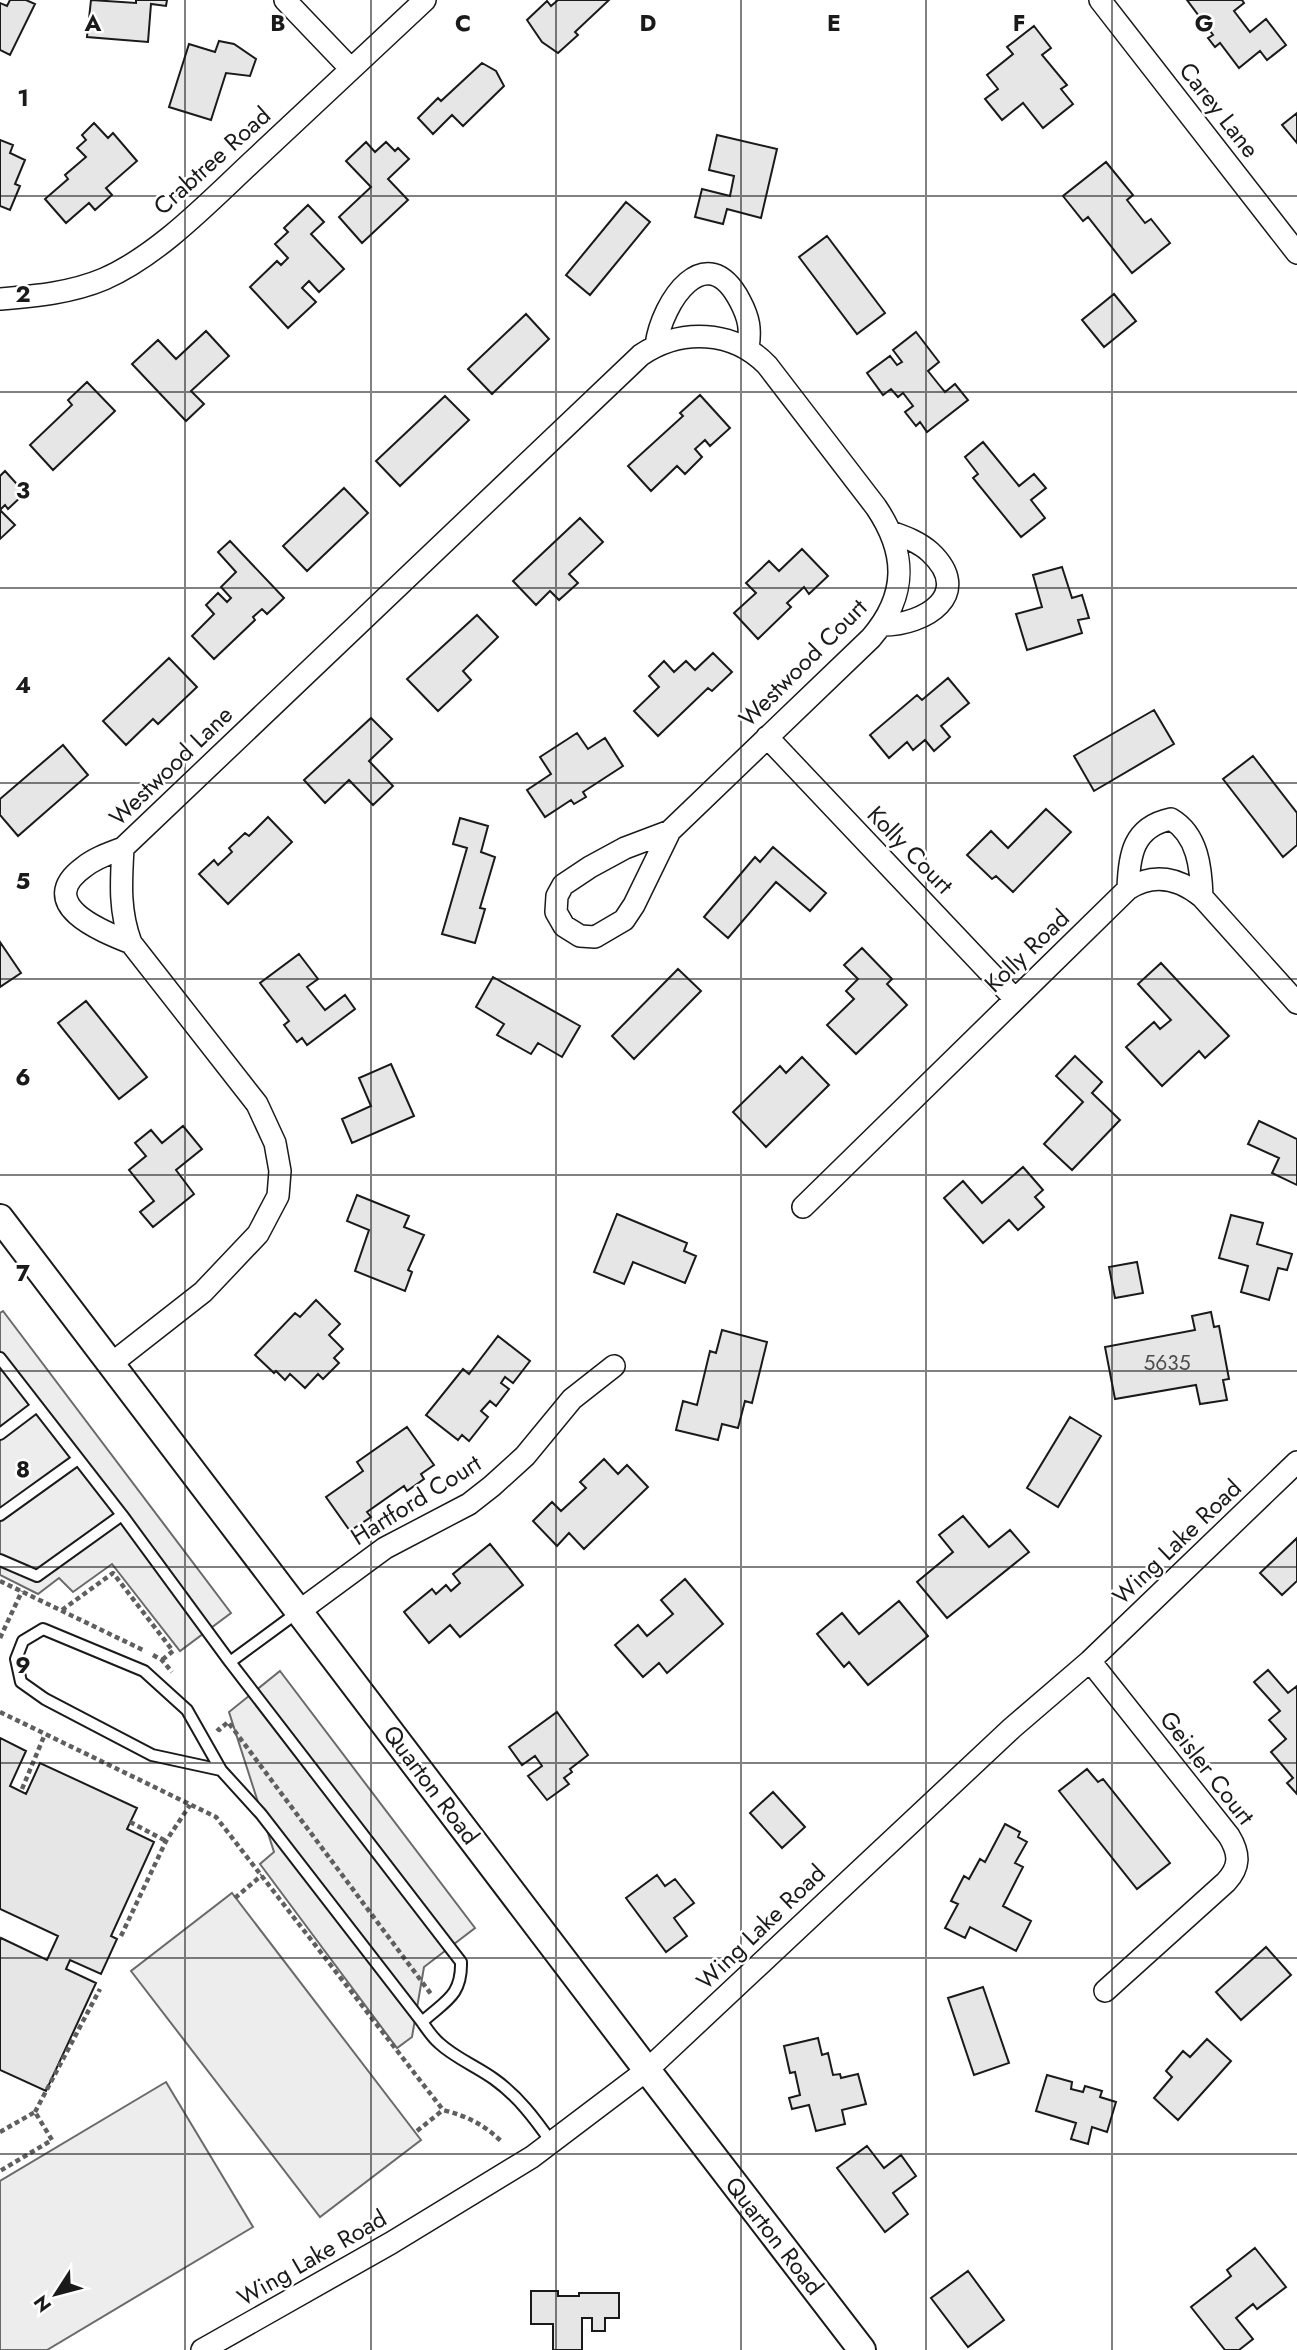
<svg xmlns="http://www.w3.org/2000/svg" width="1297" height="2350" viewBox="0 0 1297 2350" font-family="Jost,sans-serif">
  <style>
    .built { fill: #ededed; stroke: #6a6a6a; stroke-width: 2 }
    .building { fill: #e6e6e6; stroke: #1a1a1a; stroke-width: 2 }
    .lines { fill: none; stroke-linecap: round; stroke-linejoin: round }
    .service-casing { stroke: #1a1a1a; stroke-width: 14 }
    .minor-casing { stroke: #1a1a1a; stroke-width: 24 }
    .tertiary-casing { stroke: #1a1a1a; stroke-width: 30 }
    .path { stroke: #5f5f5f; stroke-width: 4.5; stroke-dasharray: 5 3.5; stroke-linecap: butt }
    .service { stroke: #fff; stroke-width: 10 }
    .minor { stroke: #fff; stroke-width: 21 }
    .tertiary { stroke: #fff; stroke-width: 26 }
    .grid { fill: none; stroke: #1a1a1a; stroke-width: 2; stroke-opacity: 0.55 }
    .labels { text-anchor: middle; stroke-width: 5; stroke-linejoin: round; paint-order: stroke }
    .number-label { font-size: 21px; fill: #4d4d4d }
    .street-label { font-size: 24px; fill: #1a1a1a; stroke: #fff }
    .grid-label { font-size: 23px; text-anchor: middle; font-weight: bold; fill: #1a1a1a; stroke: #fff; stroke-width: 5; stroke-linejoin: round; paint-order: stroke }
  </style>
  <rect width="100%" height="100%" fill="#fff"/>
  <path class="built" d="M3 1311 231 1613 180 1651 112 1564 73 1592 59 1578 38 1594 0 1575V1313Z
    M280 1671 475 1928 424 1967 412 2037 397 2048 260 1864 274 1852 229 1712Z
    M232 1893 421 2140 320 2217 131 1971Z
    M166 2082 253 2227 47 2350H0V2181Z"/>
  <path class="building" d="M10 0H26L35 4 10 55 0 50V3L7 6Z
    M91 0 136 3V0H167L166 6 151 4 148 42 87 37Z
    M558 0H609L575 32 578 35 558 53 542 42 527 20 547 1 551 6Z
    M1187 0H1242L1244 3 1234 11 1250 32 1266 19 1286 45 1267 60 1260 51 1239 68 1220 43 1215 47 1208 38 1213 35Z
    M1034 26 1051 48 1042 55 1067 85 1061 89 1073 104 1043 128 1023 103 1002 120 985 99 998 89 987 75 1013 54 1007 47Z
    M219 41 234 44 256 59 250 76 226 73 211 120 169 107 189 44 215 52Z
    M482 63 496 71 504 86 463 126 452 115 433 134 418 118 438 98 441 101Z
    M1297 113V143L1282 125Z
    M94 123 108 138 113 133 137 161 106 188 112 195 95 210 89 203 66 223 45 199 68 179 65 175 86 157 77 148 86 140 82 135Z
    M717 135 777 149 761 218 727 209 723 224 695 217 702 189 730 196 734 176 709 170Z
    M0 140 13 145 10 153 25 160 15 184 20 186 10 210 0 206Z
    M366 142 375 152 386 142 395 151 398 148 409 159 388 179 408 200 362 243 339 217 371 187 346 161Z
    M1106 162 1133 195 1127 200 1145 223 1151 219 1170 243 1132 273 1088 217 1083 221 1063 196Z
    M626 202 650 222 590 295 566 275Z
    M308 205 324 222 311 234 344 269 319 292 309 281 302 288 316 302 288 328 250 287 277 261 281 265 288 258 275 244 288 232 284 228Z
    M827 236 885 313 857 334 799 257Z
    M1114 294 1136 321 1104 347 1082 320Z
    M526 314 549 339 492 394 468 369Z
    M206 331 229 356 191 391 204 404 186 421 132 364 158 340 176 359Z
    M916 332 939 362 928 371 940 386 945 392 955 384 968 400 927 432 920 422 916 426 905 412 913 406 903 393 898 397 891 389 883 395 867 373 890 356 897 365 902 362 893 350Z
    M87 382 115 411 53 470 30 445 72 405 68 400Z
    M700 395 730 428 710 446 705 440 695 449 702 457 685 474 677 466 651 491 628 466 683 416 680 413Z
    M445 396 469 420 400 486 376 461Z
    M983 442 1019 486 1034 474 1046 488 1031 500 1045 518 1021 537 973 478 978 474 965 457Z
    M5 471 25 493 8 509 5 505 0 510 15 525 0 539V476Z
    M344 488 368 513 307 571 283 546Z
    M580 518 603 542 569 574 578 583 559 600 550 591 536 605 513 581Z
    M230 541 284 598 267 614 262 609 253 617 255 620 214 659 192 636 214 614 206 605 218 593 227 602 231 598 221 587 236 572 218 552Z
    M802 549 828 576 809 594 804 587 787 603 791 607 758 639 734 613 756 593 746 583 769 561 779 571Z
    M1062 567 1072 598 1082 595 1089 618 1078 620 1082 633 1027 650 1016 614 1042 607 1033 575Z
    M477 615 498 637 463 671 471 680 438 711 407 679Z
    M713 653 732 672 712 691 708 688 658 736 634 711 659 687 649 676 664 661 674 672 686 661 695 670Z
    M169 658 197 687 158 724 153 719 126 745 103 721Z
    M948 678 969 703 941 726 950 737 934 751 925 740 913 750 907 742 889 758 870 735 917 695 922 700Z
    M1154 710 1174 744 1094 791 1074 756Z
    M371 718 392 739 369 761 393 786 373 805 349 780 325 803 304 780Z
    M577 733 588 749 605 738 623 766 583 792 586 797 574 804 571 800 545 817 527 790 551 774 540 757Z
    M63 745 88 775 18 836 0 815V799Z
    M1253 756 1297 813V845L1283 857 1223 779Z
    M1046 809 1071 832 1013 892 996 876 992 879 967 855 991 831 1008 848Z
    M268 817 292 842 228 904 199 874 214 860 218 865 232 852 229 848 245 833 249 836Z
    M460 818 488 826 481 852 495 857 480 908 485 909 475 943 442 934 467 848 453 844Z
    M773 847 826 893 810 911 776 882 728 938 704 917 755 857 760 862Z
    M0 942 21 973 0 987Z
    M862 948 892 979 887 984 907 1005 856 1054 827 1025 854 999 846 991 858 979 844 965Z
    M299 954 318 979 307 987 325 1010 345 995 355 1009 307 1045 302 1038 297 1042 284 1025 289 1021 260 983Z
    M1161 963 1229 1036 1205 1058 1199 1051 1162 1086 1126 1047 1154 1022 1160 1029 1171 1020 1138 984Z
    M678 969 701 991 634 1059 612 1036Z
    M493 977 580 1026 562 1057 538 1043 531 1054 497 1035 504 1024 476 1007Z
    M86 1001 147 1077 119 1099 58 1023Z
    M1075 1056 1102 1082 1092 1093 1120 1120 1072 1170 1044 1144 1083 1102 1056 1076Z
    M802 1057 829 1085 766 1147 733 1112 780 1066 786 1073Z
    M391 1064 414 1116 352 1143 342 1119 371 1106 359 1078Z
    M1259 1121 1297 1139V1185L1272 1173 1279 1158 1248 1144Z
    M183 1126 202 1149 176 1170 194 1194 153 1227 140 1212 154 1201 129 1170 146 1156 135 1143 151 1130 162 1143Z
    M1023 1167 1043 1190 1035 1197 1044 1207 1018 1230 1009 1220 983 1243 944 1198 963 1181 982 1203Z
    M357 1195 409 1216 404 1227 424 1235 408 1270 412 1272 405 1291 355 1271 369 1230 347 1221Z
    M617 1214 687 1243 684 1251 696 1256 685 1283 633 1262 624 1284 594 1272Z
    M1231 1215 1263 1223 1257 1244 1292 1254 1287 1270 1278 1268 1269 1300 1241 1292 1248 1266 1219 1258Z
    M1137 1262 1143 1293 1115 1298 1109 1267Z
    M316 1300 340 1324 329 1335 343 1349 334 1358 339 1363 323 1379 318 1374 305 1388 290 1374 285 1380 276 1371 274 1373 255 1355 295 1313 300 1317Z
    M1211 1312 1214 1327 1219 1326 1229 1379 1223 1380 1227 1400 1200 1404 1196 1385 1115 1399 1105 1347 1195 1330 1192 1316Z
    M722 1330 767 1342 752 1403 745 1401 738 1428 722 1424 718 1440 676 1430 683 1401 697 1405 710 1351 716 1353Z
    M498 1336 530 1361 513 1383 505 1377 501 1383 509 1389 496 1406 490 1401 481 1411 488 1417 469 1441 462 1435 458 1440 426 1415 463 1369 469 1374Z
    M1070 1417 1101 1436 1058 1507 1027 1488Z
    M407 1427 434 1465 421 1474 424 1479 407 1491 404 1486 367 1512 371 1517 350 1531 326 1497 363 1471 357 1462Z
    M604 1459 618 1474 627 1465 648 1487 584 1549 569 1533 557 1546 533 1521 552 1502 561 1511 586 1488 580 1482Z
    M963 1516 989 1547 1010 1530 1029 1552 947 1618 917 1582 953 1552 939 1535Z
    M1297 1538V1581L1282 1595 1260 1573Z
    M490 1544 523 1585 460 1637 450 1625 429 1643 404 1612 432 1589 436 1594 446 1585 451 1591 460 1583 453 1574Z
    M685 1579 723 1624 667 1673 659 1663 643 1677 615 1645 638 1625 647 1636 673 1614 661 1600Z
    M899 1601 928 1636 868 1685 849 1662 844 1667 817 1634 842 1613 859 1634Z
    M1268 1670 1288 1693 1297 1686V1794L1287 1783 1293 1778 1271 1752 1286 1739 1269 1720 1280 1711 1254 1682Z
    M557 1712 588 1755 570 1769 572 1772 564 1778 569 1784 547 1800 528 1776 542 1766 535 1756 522 1765 509 1747Z
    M0 1738 26 1751 10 1786 26 1794 40 1763 137 1808 127 1829 154 1842 111 1936 117 1939 101 1974 70 1960 66 1969 96 1983 46 2091 0 2070V1941L1 1938 47 1960 58 1936 0 1909Z
    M1087 1769 1098 1782 1103 1779 1170 1863 1137 1889 1059 1791Z
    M773 1792 805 1827 782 1848 750 1813Z
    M1005 1824 1020 1832 1018 1837 1027 1842 1015 1863 1023 1867 1003 1906 1031 1921 1016 1951 970 1927 965 1938 945 1928 958 1904 951 1901 964 1876 969 1879 980 1859 985 1862Z
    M657 1875 665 1886 675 1879 694 1903 674 1918 687 1936 666 1952 626 1898Z
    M1266 1947 1291 1975 1241 2020 1216 1992Z
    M983 1987 1009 2063 974 2075 948 1998Z
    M818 2038 822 2055 828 2053 833 2075 840 2074 841 2078 858 2074 866 2104 842 2110 845 2124 816 2131 809 2105 792 2109 789 2098 800 2095 795 2072 790 2073 784 2046Z
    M1207 2039 1231 2061 1178 2120 1154 2098 1172 2077 1166 2071 1183 2051 1190 2057Z
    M1047 2075 1072 2082 1071 2089 1083 2092 1085 2086 1102 2091 1100 2097 1116 2102 1107 2132 1092 2127 1088 2144 1071 2139 1076 2123 1036 2111Z
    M867 2146 884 2168 901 2155 916 2176 893 2193 908 2214 885 2232 837 2168Z
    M1255 2248 1286 2287 1257 2309 1253 2304 1236 2318 1253 2339 1239 2350H1225L1191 2307 1231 2276 1227 2270Z
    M968 2271 1004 2320 968 2347 931 2298Z
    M531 2291H558V2296H579V2293H619V2318H605V2331H592V2318H582V2350H553V2324H531Z"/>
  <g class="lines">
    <defs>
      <path id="service" d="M0 1358 122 1515 230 1662 461 1962C462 1996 445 2001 422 2022 427 2029 432 2037 439 2043 455 2058 476 2066 494 2079 518 2096 535 2119 552 2143
        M0 1434 37 1406
        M0 1515 78 1459
        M0 1560 37 1576 122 1515
        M230 1662 298 1612
        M221 1770 152 1755 45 1699 21 1682 16 1659 23 1641 43 1629 144 1671 187 1710 221 1770 261 1814 422 2022"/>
      <path id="minor" d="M285 0 351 69
        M1100 0 1297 253
        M0 299C35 296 71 293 104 279 159 255 210 201 254 160 311 106 368 53 425 0
        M656 345C662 302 706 236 740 301 749 318 751 329 748 348
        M883 625C925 625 975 594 930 552 919 542 905 537 891 532
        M767 737 1015 999
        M123 848C110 853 95 858 84 867 33 904 101 931 131 943
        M1128 889C1129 855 1133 827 1171 819 1198 835 1201 868 1202 897
        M803 1207 1128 889C1154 872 1179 878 1202 897L1297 1003
        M111 1364 203 1292 258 1234 278 1196 280 1171 275 1143 257 1104 131 943C119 911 121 882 123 848L641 355C681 328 733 330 767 365L876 507C907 553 908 595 871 638L670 831 625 848 590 867 563 885 557 896 556 912 564 926 580 936 595 937 624 920 634 905 670 831
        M298 1612 385 1548 469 1504 492 1486 525 1456 572 1399 614 1366
        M1090 1661 1229 1836C1240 1854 1240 1867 1226 1882L1105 1991
        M202 2350 391 2243 532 2157 647 2070 1012 1728 1090 1661 1297 1462"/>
      <path id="tertiary" d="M0 1218 647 2070 862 2350"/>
    </defs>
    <use href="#service" class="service-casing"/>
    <use href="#minor" class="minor-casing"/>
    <use href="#tertiary" class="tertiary-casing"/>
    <path class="path" d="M0 1581 145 1651
      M62 1610 113 1573 173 1651 162 1660
      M0 1638 22 1591
      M153 1655 162 1660 172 1672
      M0 1712 216 1817 443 2110C467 2116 483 2124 501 2141
      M217 1728 219 1730 228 1722 431 1994
      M22 1789 45 1734
      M130 1822 166 1841
      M235 1898 262 1875
      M121 1936 166 1841 190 1805
      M35 2112 100 1989
      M417 2131 443 2110
      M0 2132 35 2112 52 2140 0 2171"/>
    <use href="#service" class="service"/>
    <use href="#minor" class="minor"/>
    <use href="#tertiary" class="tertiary"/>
  </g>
  <path class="grid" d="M185 0V2350M371 0V2350M556 0V2350M741 0V2350M926 0V2350M1112 0V2350M0 196H1297M0 392H1297M0 588H1297M0 783H1297M0 979H1297M0 1175H1297M0 1371H1297M0 1567H1297M0 1763H1297M0 1958H1297M0 2154H1297"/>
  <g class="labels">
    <g class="number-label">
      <text x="1167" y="1370">5635</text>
    </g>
    <g class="street-label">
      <text transform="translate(1219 110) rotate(52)" y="8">Carey Lane</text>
      <text transform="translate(212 161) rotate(-42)" y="8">Crabtree Road</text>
      <text transform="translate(803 663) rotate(-45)" y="8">Westwood Court</text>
      <text transform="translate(171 766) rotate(-44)" y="8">Westwood Lane</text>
      <text transform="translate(910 850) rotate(46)" y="8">Kolly Court</text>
      <text transform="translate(1027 951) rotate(-44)" y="8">Kolly Road</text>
      <text transform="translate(416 1500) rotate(-32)" y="8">Hartford Court</text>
      <text transform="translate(1177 1542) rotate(-44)" y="8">Wing Lake Road</text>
      <text transform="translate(1207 1768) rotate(52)" y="8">Geisler Court</text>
      <text transform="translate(431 1785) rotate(53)" y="8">Quarton Road</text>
      <text transform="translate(761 1927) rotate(-44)" y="8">Wing Lake Road</text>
      <text transform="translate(774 2236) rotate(52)" y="8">Quarton Road</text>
      <text transform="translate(312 2258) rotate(-30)" y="8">Wing Lake Road</text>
    </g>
  </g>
  <g class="grid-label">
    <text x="93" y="31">A</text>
    <text x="278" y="31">B</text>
    <text x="463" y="31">C</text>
    <text x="648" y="31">D</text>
    <text x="834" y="31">E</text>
    <text x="1019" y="31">F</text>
    <text x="1204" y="31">G</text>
    <text x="23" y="106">1</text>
    <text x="23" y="302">2</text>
    <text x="23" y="498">3</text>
    <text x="23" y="693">4</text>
    <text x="23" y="889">5</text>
    <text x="23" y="1085">6</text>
    <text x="23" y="1281">7</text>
    <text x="23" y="1477">8</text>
    <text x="23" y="1673">9</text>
  </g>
  <g transform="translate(56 2294) rotate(234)" stroke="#ffffff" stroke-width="5" paint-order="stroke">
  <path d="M0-5L12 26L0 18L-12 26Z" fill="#1a1a1a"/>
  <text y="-10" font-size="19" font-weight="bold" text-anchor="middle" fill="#1a1a1a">N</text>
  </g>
</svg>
